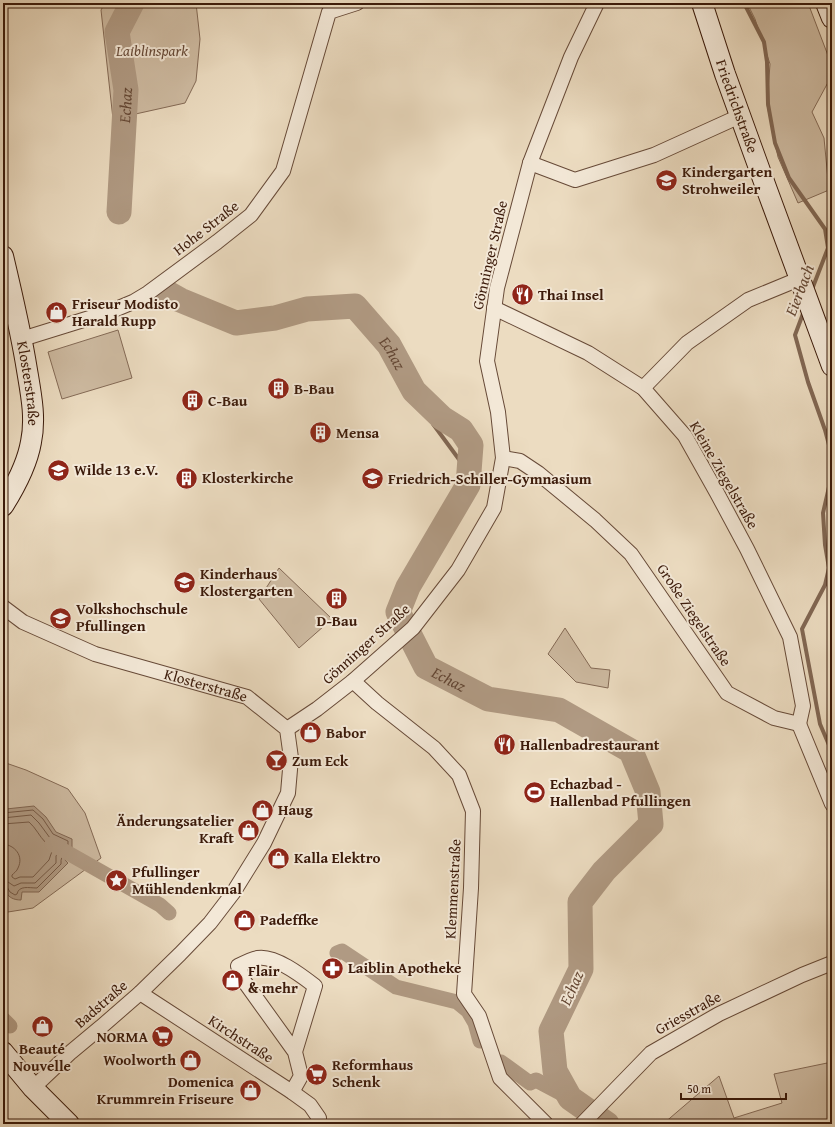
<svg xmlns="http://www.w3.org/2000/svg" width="835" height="1127" viewBox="0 0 835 1127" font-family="'Gentium Book Plus',serif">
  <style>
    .green { fill: #cebba2; stroke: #846a56 }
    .water { fill: #b09a83; stroke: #816753 }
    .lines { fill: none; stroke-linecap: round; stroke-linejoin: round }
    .shore { stroke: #765a46; stroke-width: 1 }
    .stream { stroke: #816753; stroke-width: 4 }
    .canal { stroke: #b09a83; stroke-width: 15 }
    .river { stroke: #b09a83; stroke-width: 25 }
    .street-casing { stroke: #674a38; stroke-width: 16 }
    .secondary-casing { stroke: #3b1a0a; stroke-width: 22 }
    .street { stroke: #f3e8d7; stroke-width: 14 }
    .secondary { stroke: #f3e8d7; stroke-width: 20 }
    .labels { text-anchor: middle; stroke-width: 4; stroke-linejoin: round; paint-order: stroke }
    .park-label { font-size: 15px; font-style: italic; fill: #674a38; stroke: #f3e8d7 }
    .street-label { font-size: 15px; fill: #3b1a0a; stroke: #f3e8d7 }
    .poi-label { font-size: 15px; font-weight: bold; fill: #3b1a0a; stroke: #f3e8d7; text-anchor: start }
    .water-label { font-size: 16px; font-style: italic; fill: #644734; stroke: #f3e8d7 }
  </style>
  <rect width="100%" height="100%" fill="#ecdcc1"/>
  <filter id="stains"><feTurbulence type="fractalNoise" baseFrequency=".005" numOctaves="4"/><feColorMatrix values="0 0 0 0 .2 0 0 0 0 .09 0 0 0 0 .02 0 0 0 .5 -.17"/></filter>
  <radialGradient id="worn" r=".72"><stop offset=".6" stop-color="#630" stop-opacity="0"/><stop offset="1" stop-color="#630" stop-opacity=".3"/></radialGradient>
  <path class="green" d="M105 3H196L200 39 196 81 185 103 113 119 101 10Z
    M747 3H808L832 66V75L812 112 824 138 829 190 798 203 778 157 767 105 770 64 755 19Z
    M118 330 132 378 62 399 48 352Z
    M279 568 332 619 299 648 259 599Z
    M565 628 591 668 610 670 608 688 576 682 548 654Z
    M3 762 26 770 68 789 85 813 101 858 33 908 8 912 3 906Z
    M832 1062V1124H663L719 1076 734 1118 782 1103 774 1074Z"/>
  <path class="water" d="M34 806 46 817 56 832 72 839V848L65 860 68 863 39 892H22L21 900C6 900 3 889 3 876 3 871 2 865 5 861L3 852V810L6 809Z"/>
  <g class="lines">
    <path class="shore" d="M3 813 33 810 43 819 53 834 68 841C69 852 60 853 61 864L37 888C29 888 19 885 17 894L15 895 10 892 7 887 3 886
      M3 818 31 815 39 823 50 838 62 844 63 846 56 856V863L35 883H21L14 886 8 882 3 881
      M3 824 29 822C36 828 39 836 46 843 49 845 52 846 54 848L51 854 49 860 33 877H20L15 879 12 877V875C14 873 17 871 18 868 24 856 15 845 3 844"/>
    <path class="stream" d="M744 3 764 42 767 62 768 104 775 143 789 178 825 229 828 248 811 292
      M804 311 795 335 808 382 825 430 832 456
      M433 409V424L469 473
      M832 474 823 513 825 545 829 568 825 585 802 629 820 724 832 752"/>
    <path class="canal" d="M52 844 160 905 169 913
      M337 953 342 951 396 987 457 1002 468 1011 475 1023 480 1041
      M3 1019 10 1026
      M501 1062 530 1083 536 1080 570 1098"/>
    <g class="river">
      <path id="s1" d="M119 212 126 90 117 32 132 3"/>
      <path id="s2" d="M164 291 180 300 236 323 275 318 307 309 355 306 389 345 414 391 442 418 461 430 471 445 468 485 408 587 398 612 426 667 488 699 559 710 631 751 648 792 651 824 604 871 580 902 581 969 551 1031 555 1071 570 1098 607 1124"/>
    </g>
    <defs>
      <g id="street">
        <path d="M530 163 575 180 654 155 740 116"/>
        <path d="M494 308 588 353 643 388 685 436 717 493 747 549 790 637 803 706 799 724"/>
        <path d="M22 339 109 312 133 302 148 293 217 242 251 215 283 171 329 12 357 3"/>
        <path d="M643 388 687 343 748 300 799 279"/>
        <path d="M503 458 520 461 538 473 595 520 631 554 727 693 774 718 799 724"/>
        <path id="s3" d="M3 607 23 622 95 654 247 697 287 729 291 758 288 793 264 843 233 893 210 923 180 954 140 993 101 1027 71 1052 33 1088"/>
        <path d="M353 681 377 703 434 748 459 775 473 811 471 888 464 994 479 1016 500 1078 546 1124"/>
        <path d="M799 724 832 804"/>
        <path d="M287 729 317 709 353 681 413 628 458 570 494 508 503 458 498 412 487 361 497 288 530 163 571 57 597 3"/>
        <path d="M140 993 292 1092 310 1105 319 1118"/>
        <path d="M292 1092 301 1076 295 1052 244 981 238 966C244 963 252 959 258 958 275 955 302 976 315 986L295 1052"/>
        <path d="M582 1124 651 1053 719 1014 802 975 832 963"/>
      </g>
      <g id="secondary">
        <path id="s4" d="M702 3 725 74 767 190 832 366"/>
        <path d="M826 3 832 18"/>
        <path id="s5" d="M3 256C12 294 21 332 27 370 31 394 36 418 31 442 27 465 15 487 3 506"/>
        <path d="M3 1052 33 1088 69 1124"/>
      </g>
    </defs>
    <use href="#street" class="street-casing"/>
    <use href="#secondary" class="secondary-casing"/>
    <use href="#street" class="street"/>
    <use href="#secondary" class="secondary"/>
  </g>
  <defs>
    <symbol id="school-disc" viewBox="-11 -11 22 22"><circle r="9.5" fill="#8f2418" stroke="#f3e8d7"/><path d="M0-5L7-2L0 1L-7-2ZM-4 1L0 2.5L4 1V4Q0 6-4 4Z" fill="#fff"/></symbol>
    <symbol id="restaurant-disc" viewBox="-11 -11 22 22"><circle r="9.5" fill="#8f2418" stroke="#f3e8d7"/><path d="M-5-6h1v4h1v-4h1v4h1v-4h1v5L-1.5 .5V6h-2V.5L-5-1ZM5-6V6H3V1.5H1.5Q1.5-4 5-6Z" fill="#fff"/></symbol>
    <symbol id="shop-disc" viewBox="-11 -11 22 22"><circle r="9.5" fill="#8f2418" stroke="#f3e8d7"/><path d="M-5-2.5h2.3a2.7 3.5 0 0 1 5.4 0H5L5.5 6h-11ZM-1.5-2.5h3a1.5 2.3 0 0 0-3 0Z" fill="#fff"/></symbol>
    <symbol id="building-disc" viewBox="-11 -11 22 22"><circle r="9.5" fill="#8f2418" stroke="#f3e8d7"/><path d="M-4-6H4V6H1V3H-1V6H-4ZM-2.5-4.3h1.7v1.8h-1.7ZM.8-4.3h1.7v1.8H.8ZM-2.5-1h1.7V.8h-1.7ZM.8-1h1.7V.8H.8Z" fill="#fff"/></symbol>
    <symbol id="university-disc" viewBox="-11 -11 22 22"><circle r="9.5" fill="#8f2418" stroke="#f3e8d7"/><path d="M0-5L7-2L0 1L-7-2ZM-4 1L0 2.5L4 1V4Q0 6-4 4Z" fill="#fff"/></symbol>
    <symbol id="bar-disc" viewBox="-11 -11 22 22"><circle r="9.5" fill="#8f2418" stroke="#f3e8d7"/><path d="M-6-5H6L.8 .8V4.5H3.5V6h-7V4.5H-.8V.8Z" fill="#fff"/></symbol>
    <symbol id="stadium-disc" viewBox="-11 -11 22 22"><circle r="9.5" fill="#8f2418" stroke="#f3e8d7"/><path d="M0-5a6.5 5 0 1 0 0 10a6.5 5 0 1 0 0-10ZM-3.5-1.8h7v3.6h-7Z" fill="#fff"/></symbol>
    <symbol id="sight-disc" viewBox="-11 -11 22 22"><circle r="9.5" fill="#8f2418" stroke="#f3e8d7"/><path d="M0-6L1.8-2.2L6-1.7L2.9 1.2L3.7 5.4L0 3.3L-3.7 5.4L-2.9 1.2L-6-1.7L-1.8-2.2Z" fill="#fff"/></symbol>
    <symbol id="pharmacy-disc" viewBox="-11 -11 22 22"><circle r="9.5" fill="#8f2418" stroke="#f3e8d7"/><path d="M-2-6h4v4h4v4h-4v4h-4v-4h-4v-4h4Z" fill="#fff"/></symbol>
    <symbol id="supermarket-disc" viewBox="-11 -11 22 22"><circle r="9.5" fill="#8f2418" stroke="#f3e8d7"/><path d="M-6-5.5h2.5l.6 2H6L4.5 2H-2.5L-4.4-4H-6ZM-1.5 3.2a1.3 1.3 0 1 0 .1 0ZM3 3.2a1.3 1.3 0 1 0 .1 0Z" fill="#fff"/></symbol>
  </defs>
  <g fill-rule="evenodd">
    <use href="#school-disc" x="654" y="168" width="25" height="25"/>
    <use href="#restaurant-disc" x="510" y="282" width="25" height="25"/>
    <use href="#shop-disc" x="44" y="300" width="25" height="25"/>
    <use href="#building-disc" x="266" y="376" width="25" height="25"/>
    <use href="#building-disc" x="180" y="388" width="25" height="25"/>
    <use href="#building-disc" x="308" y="420" width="25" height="25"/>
    <use href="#school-disc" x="46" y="458" width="25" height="25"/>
    <use href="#building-disc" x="174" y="466" width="25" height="25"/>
    <use href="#school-disc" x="360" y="466" width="25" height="25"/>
    <use href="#school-disc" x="172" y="570" width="25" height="25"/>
    <use href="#building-disc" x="324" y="586" width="25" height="25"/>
    <use href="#university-disc" x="48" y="606" width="25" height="25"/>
    <use href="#shop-disc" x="298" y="720" width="25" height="25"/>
    <use href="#restaurant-disc" x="492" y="732" width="25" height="25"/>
    <use href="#bar-disc" x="264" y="748" width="25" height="25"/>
    <use href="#stadium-disc" x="522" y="780" width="25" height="25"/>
    <use href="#shop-disc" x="250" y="798" width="25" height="25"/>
    <use href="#shop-disc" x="236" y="818" width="25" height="25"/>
    <use href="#shop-disc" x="266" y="846" width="25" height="25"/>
    <use href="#sight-disc" x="104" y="868" width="25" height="25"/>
    <use href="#shop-disc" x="232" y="908" width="25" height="25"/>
    <use href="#pharmacy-disc" x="320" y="956" width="25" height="25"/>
    <use href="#shop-disc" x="220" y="968" width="25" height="25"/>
    <use href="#shop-disc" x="30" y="1014" width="25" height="25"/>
    <use href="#supermarket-disc" x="150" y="1024" width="25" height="25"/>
    <use href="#shop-disc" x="178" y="1048" width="25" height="25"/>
    <use href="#supermarket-disc" x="304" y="1062" width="25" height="25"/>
    <use href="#shop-disc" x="238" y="1078" width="25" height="25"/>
  </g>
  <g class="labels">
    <g class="park-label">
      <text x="152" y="56">Laiblinspark</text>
    </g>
    <g class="street-label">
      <text dy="5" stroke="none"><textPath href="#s4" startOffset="109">Friedrichstraße</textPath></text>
      <text transform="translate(206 228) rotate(-38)" y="5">Hohe Straße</text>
      <text transform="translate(490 255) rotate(-77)" y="5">Gönninger Straße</text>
      <text dy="5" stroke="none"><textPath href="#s5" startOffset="130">Klosterstraße</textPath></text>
      <text transform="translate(724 475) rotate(60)" y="5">Kleine Ziegelstraße</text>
      <text transform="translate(694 615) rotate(56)" y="5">Große Ziegelstraße</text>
      <text transform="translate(366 644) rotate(-42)" y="5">Gönninger Straße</text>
      <text dy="5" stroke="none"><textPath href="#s3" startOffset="219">Klosterstraße</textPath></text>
      <text transform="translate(453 889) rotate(-87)" y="5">Klemmenstraße</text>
      <text transform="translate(101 1004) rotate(-41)" y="5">Badstraße</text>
      <text transform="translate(688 1013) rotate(-29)" y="5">Griesstraße</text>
      <text transform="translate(241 1039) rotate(33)" y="5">Kirchstraße</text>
    </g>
    <g class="poi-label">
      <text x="682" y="177">Kindergarten<tspan x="682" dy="17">Strohweiler</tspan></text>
      <text x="538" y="300">Thai Insel</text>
      <text x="72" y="309">Friseur Modisto<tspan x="72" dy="17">Harald Rupp</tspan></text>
      <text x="294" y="394">B-Bau</text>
      <text x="208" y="406">C-Bau</text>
      <text x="336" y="438">Mensa</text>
      <text x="74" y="475">Wilde 13 e.V.</text>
      <text x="202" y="483">Klosterkirche</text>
      <text x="388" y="484">Friedrich-Schiller-Gymnasium</text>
      <text x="200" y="579">Kinderhaus<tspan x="200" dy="17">Klostergarten</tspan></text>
      <text x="76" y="614">Volkshochschule<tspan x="76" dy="17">Pfullingen</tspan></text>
      <text x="337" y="626" text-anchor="middle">D-Bau</text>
      <text x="326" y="738">Babor</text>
      <text x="520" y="750">Hallenbadrestaurant</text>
      <text x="292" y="766">Zum Eck</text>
      <text x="550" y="789">Echazbad -<tspan x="550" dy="17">Hallenbad Pfullingen</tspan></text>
      <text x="278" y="815">Haug</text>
      <text x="234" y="826" text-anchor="end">Änderungsatelier<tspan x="234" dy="17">Kraft</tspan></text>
      <text x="294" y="863">Kalla Elektro</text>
      <text x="132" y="877">Pfullinger<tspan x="132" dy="17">Mühlendenkmal</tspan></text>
      <text x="260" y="925">Padeffke</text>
      <text x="348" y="973">Laiblin Apotheke</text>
      <text x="248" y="976">Flair<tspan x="248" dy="17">&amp; mehr</tspan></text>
      <text x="148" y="1042" text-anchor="end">NORMA</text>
      <text x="42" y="1054" text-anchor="middle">Beauté<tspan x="42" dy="17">Nouvelle</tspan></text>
      <text x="176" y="1065" text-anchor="end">Woolworth</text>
      <text x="332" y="1070">Reformhaus<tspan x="332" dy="17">Schenk</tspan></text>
      <text x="234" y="1087" text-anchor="end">Domenica<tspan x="234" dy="17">Krummrein Friseure</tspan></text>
    </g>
    <g class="water-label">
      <text dy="6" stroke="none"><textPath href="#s1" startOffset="107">Echaz</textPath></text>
      <text transform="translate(799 290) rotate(-69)" y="6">Eierbach</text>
      <text dy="6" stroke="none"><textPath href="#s2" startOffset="260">Echaz</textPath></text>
      <text dy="6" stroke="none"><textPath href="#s2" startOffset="656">Echaz</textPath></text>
      <text transform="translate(571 988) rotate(-66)" y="6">Echaz</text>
    </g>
  </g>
  <rect width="835" height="1127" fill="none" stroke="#ecdcc1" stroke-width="16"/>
  <rect x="4" y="4" width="827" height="1119" fill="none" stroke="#3b1a0a" stroke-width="2"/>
  <rect x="8" y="8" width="819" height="1111" fill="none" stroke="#3b1a0a"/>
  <path d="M681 1093v6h105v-6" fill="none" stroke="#3b1a0a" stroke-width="2"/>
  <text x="687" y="1093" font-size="12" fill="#3b1a0a" stroke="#f3e8d7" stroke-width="3" paint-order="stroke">50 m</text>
  <rect width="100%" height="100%" filter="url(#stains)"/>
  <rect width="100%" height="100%" fill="url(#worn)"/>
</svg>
